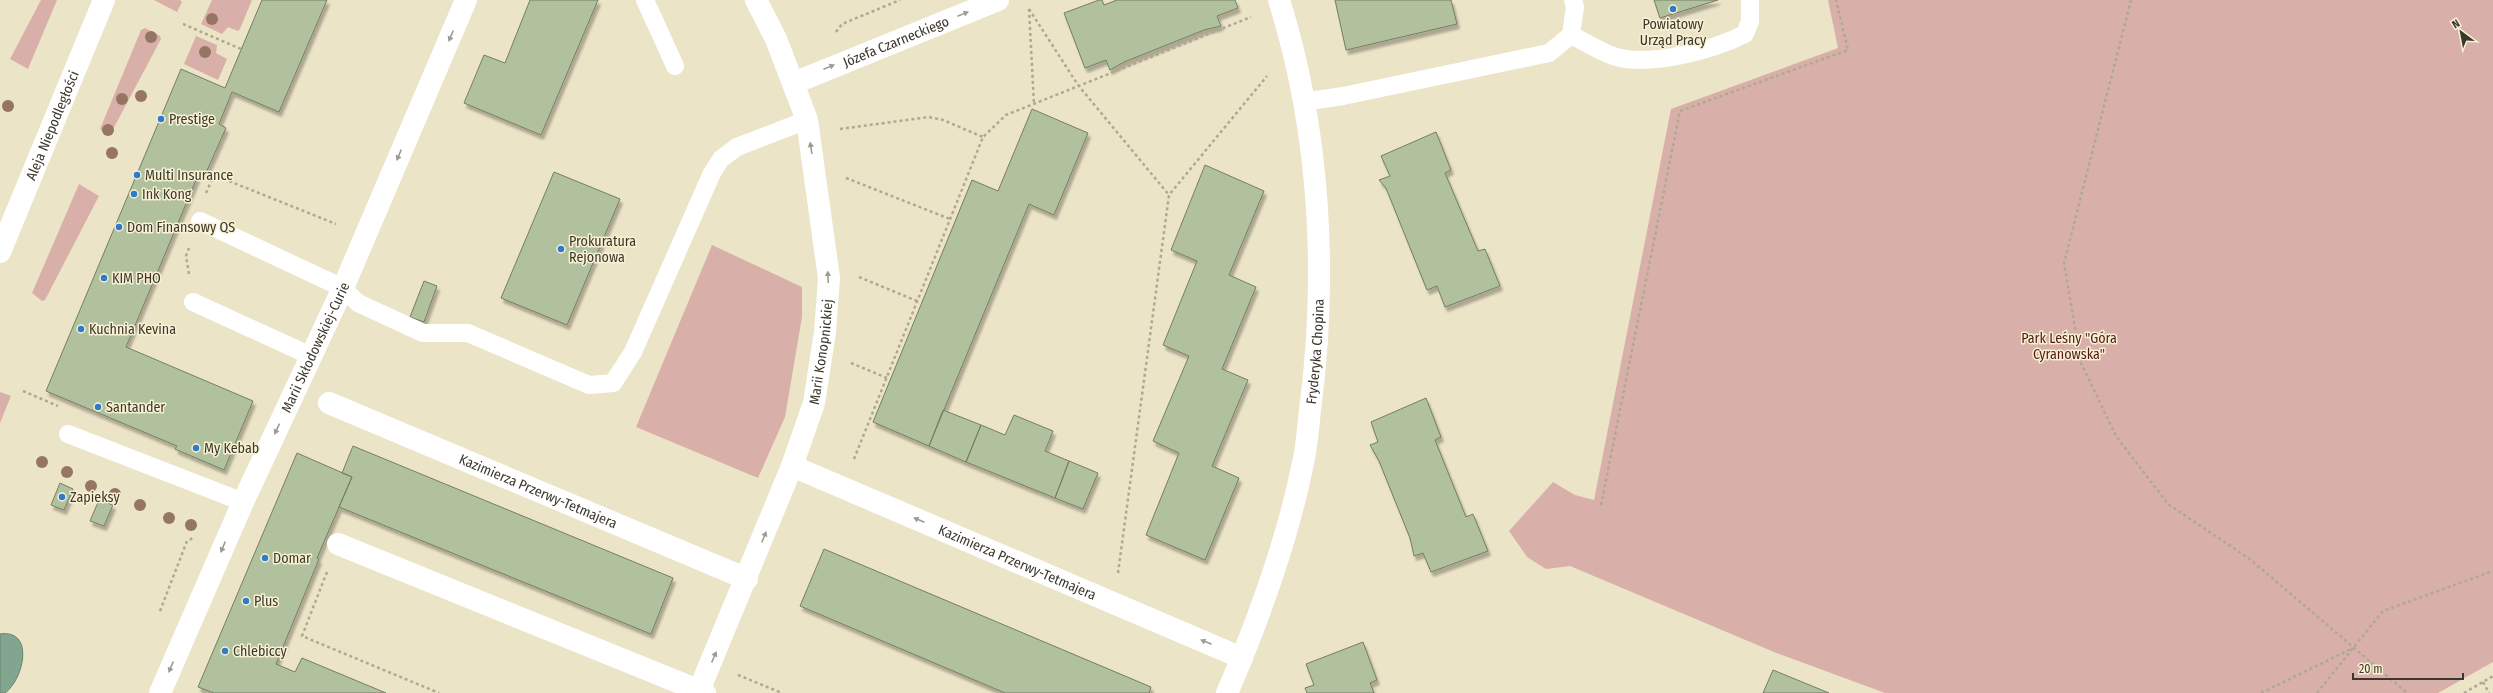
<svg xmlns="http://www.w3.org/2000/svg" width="2493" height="693" viewBox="0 0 2493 693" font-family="'Fira Sans Condensed',sans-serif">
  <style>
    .green { fill: #d9b0a9 }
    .water { fill: #81a58f; stroke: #6c8471 }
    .building { fill: #b2c19d; stroke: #737e64; filter: url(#shadow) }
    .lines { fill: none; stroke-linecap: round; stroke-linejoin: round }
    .path { stroke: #afa892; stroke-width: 2.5; stroke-dasharray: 3 3; stroke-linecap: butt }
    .lane { stroke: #fff; stroke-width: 18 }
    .street { stroke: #fff; stroke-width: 22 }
    .secondary { stroke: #fff; stroke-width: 22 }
    .tree { fill: #967564 }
    .oneway { fill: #9d9b96 }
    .poi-dot { fill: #2f7bcb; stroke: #f9f1d4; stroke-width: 1.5 }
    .labels { text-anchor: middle; stroke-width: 3; stroke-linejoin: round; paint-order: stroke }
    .poi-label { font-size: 14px; fill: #3b372c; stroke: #f9f1d4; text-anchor: start }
    .street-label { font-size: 14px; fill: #3b372c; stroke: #f9f1d4 }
    .park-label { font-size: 14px; fill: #501b13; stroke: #f9f1d4 }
  </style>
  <defs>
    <filter id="shadow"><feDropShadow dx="2.5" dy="4.5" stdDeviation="1" flood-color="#0004"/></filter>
  </defs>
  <rect width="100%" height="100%" fill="#ece4c7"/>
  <path class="green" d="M41 0H57L28 69 10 59Z
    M154 0H180L182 2 177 12Z
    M212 0H252L240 29 238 31 228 27 222 34 201 24Z
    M1828 0H2493V662L2438 693H1885L1774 652 1570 566 1546 569 1527 557 1509 531 1553 482 1575 495 1594 500 1671 109 1838 48Z
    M145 28 160 36 161 39 110 135 100 129 141 30Z
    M196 36 217 45 216 53 227 59 218 80 184 64Z
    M79 184 99 196 45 300 42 301 32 293Z
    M712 245 802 287V317L785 417 758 478 636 427Z
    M0 392 11 396 0 423Z"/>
  <path class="water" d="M0 634C35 629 24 679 5 693H0Z"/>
  <path class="building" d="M262 0H327L279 112 232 92 219 124 226 128 205 175 199 173 126 347 253 401 224 470 175 449 177 446 46 391 181 69 225 88Z
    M530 0H598L541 135 464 103 484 55 505 63Z
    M1099 0H1102L1104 5 1117 0H1235L1238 8 1217 16 1221 26 1204 30 1124 62 1110 70 1106 60 1085 68 1064 13Z
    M1335 0H1451L1457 24 1346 50Z
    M1654 0H1718L1660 18Z
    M1032 109 1088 133 1054 215 1029 204 929 446 873 422 972 180 998 191Z
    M1436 132 1451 170 1445 173 1478 251 1485 249 1500 286 1445 307 1437 286 1427 290 1386 188 1379 180 1390 176 1381 156Z
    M1205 165 1264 191 1229 275 1256 287 1222 369 1248 380 1212 466 1239 478 1205 560 1146 535 1179 453 1153 441 1189 356 1163 345 1197 261 1171 250Z
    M554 172 620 199 567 325 501 298Z
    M424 281 437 286 424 322 410 317Z
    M1426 398 1441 437 1435 440 1466 517 1473 514 1488 551 1431 572 1423 553 1414 556 1410 538 1379 461 1370 445 1378 442 1371 422Z
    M943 410 981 425 966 462 929 446Z
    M1014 415 1053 431 1045 451 1069 461 1055 498 966 462 981 425 1005 435Z
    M353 446 673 578 651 634 339 507 352 477 342 473Z
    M297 453 352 477 317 558 319 559 276 664 295 672 302 658 386 693H214L198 687Z
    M1069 461 1098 473 1083 509 1055 498Z
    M60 483 73 489 64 510 51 505Z
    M99 500 113 505 104 526 90 521Z
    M824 549 1151 687 1149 693H1005L800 606Z
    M1363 642 1377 680 1370 683 1374 693H1307L1305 688 1314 685 1306 664Z
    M1773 670 1829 693H1763Z"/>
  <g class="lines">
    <path class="path" d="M2131 0 2064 263 2081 363 2116 436 2168 504 2251 560 2407 693
      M1029 9 1078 85 1169 195
      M1029 9 1034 104
      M183 24 241 49
      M836 32 842 24 900 0
      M840 129 929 117 943 120 983 137
      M846 178 950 219
      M206 193 214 175 336 224
      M189 274 186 256 189 248
      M859 277 917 301
      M851 363 887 378
      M23 391 58 406
      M854 459 983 137 1006 115 1251 17
      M1601 505 1680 111 1848 50 1836 0
      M327 572 302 636 439 693
      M1118 573 1169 195 1267 76
      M160 611 187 541 193 538
      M738 675 782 693
      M2483 682 2489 693
      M2261 693 2351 649
      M2317 693 2383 611 2493 571
      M2464 693 2493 676"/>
    <path class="lane" d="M645 0 675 66
      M1571 35C1585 42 1599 51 1613 56 1648 68 1713 50 1745 34L1750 21V0
      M1304 102 1343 96 1549 53 1571 35 1575 7 1573 0
      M200 221 343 288 358 303 423 333H468L589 385 613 383 633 352 712 173 721 159 737 147 807 120
      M193 302 311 356
      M68 434 243 502"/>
    <g class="street">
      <path id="s1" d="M794 83 998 0"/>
      <path id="s2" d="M329 403 747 579"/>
      <path id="s3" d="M792 466 1242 658"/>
      <path d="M338 544 705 693"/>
      <path id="s4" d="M160 693 243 502 343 288 466 0"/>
      <path id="s5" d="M698 693 792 466 814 403 825 332 829 278 807 120 776 39 756 0"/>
    </g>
    <g class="secondary">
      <path id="s6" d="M0 252 104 0"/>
      <path id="s7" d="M1227 693C1259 619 1287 542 1303 463 1307 446 1308 428 1310 410 1328 274 1320 131 1279 0"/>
    </g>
  </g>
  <g class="tree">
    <circle cx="212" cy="19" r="6"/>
    <circle cx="151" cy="37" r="6"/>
    <circle cx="205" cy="52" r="6"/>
    <circle cx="141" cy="96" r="6"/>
    <circle cx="122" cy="99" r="6"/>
    <circle cx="8" cy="106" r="6"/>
    <circle cx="108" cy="130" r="6"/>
    <circle cx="112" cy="153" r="6"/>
    <circle cx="42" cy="462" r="6"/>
    <circle cx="67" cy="472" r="6"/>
    <circle cx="91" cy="486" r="6"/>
    <circle cx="115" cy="494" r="6"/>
    <circle cx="140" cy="505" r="6"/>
    <circle cx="169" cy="518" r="6"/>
    <circle cx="191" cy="525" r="6"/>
  </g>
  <defs><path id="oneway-solid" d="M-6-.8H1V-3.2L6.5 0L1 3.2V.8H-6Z"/></defs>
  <g class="oneway">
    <use href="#oneway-solid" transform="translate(963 14) rotate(-22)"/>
    <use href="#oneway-solid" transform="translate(451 36) rotate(113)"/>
    <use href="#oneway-solid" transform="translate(829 67) rotate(-22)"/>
    <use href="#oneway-solid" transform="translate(811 148) rotate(-99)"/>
    <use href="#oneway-solid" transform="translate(399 155) rotate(113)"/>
    <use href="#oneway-solid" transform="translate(828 277) rotate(-93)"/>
    <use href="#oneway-solid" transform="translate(277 429) rotate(115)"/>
    <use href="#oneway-solid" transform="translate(919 520) rotate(-157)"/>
    <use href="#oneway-solid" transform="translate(764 537) rotate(-68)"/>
    <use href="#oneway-solid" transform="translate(223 547) rotate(113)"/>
    <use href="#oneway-solid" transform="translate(1206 642) rotate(-157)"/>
    <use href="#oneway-solid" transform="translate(714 657) rotate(-67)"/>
    <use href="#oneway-solid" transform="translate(171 667) rotate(113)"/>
  </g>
  <g class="poi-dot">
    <circle cx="1673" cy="9" r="4"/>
    <circle cx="161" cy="119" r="4"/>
    <circle cx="137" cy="175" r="4"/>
    <circle cx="134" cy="194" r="4"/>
    <circle cx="119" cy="227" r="4"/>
    <circle cx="561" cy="249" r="4"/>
    <circle cx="104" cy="278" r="4"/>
    <circle cx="81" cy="329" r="4"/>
    <circle cx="98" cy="407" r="4"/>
    <circle cx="196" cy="448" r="4"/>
    <circle cx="62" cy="497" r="4"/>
    <circle cx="265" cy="558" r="4"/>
    <circle cx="246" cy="601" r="4"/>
    <circle cx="225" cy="651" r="4"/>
  </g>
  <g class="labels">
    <g class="poi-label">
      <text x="1673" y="29" text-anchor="middle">Powiatowy<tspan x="1673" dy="16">Urząd Pracy</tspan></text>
      <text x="169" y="124">Prestige</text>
      <text x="145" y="180">Multi Insurance</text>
      <text x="142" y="199">Ink Kong</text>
      <text x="127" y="232">Dom Finansowy QS</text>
      <text x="569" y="246">Prokuratura<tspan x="569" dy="16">Rejonowa</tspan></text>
      <text x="112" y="283">KIM PHO</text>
      <text x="89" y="334">Kuchnia Kevina</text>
      <text x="106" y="412">Santander</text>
      <text x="204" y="453">My Kebab</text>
      <text x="70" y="502">Zapieksy</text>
      <text x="273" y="563">Domar</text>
      <text x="254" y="606">Plus</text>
      <text x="233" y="656">Chlebiccy</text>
    </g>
    <g class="street-label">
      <text dy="5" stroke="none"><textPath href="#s1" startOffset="110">Józefa Czarneckiego</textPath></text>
      <text dy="5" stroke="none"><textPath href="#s6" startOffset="137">Aleja Niepodległości</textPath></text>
      <text dy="5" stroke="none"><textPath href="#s4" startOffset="379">Marii Skłodowskiej-Curie</textPath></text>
      <text dy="5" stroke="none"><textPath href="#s5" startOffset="364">Marii Konopnickiej</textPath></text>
      <text dy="5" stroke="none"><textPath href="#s7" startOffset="355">Fryderyka Chopina</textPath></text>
      <text dy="5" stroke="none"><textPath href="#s2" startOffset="227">Kazimierza Przerwy-Tetmajera</textPath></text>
      <text dy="5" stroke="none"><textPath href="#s3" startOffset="245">Kazimierza Przerwy-Tetmajera</textPath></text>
    </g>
    <g class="park-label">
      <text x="2069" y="343">Park Leśny "Góra<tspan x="2069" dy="16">Cyranowska"</tspan></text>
    </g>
  </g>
  <g transform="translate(2461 32) rotate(328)" stroke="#f9f1d4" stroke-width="3" paint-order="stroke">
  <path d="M0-3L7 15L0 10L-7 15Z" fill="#3b372c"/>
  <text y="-6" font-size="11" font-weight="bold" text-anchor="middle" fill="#3b372c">N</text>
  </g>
  <path d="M2353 673v6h110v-6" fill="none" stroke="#3b372c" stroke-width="2"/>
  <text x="2359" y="673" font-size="12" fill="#3b372c" stroke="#f9f1d4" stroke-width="3" paint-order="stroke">20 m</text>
</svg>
